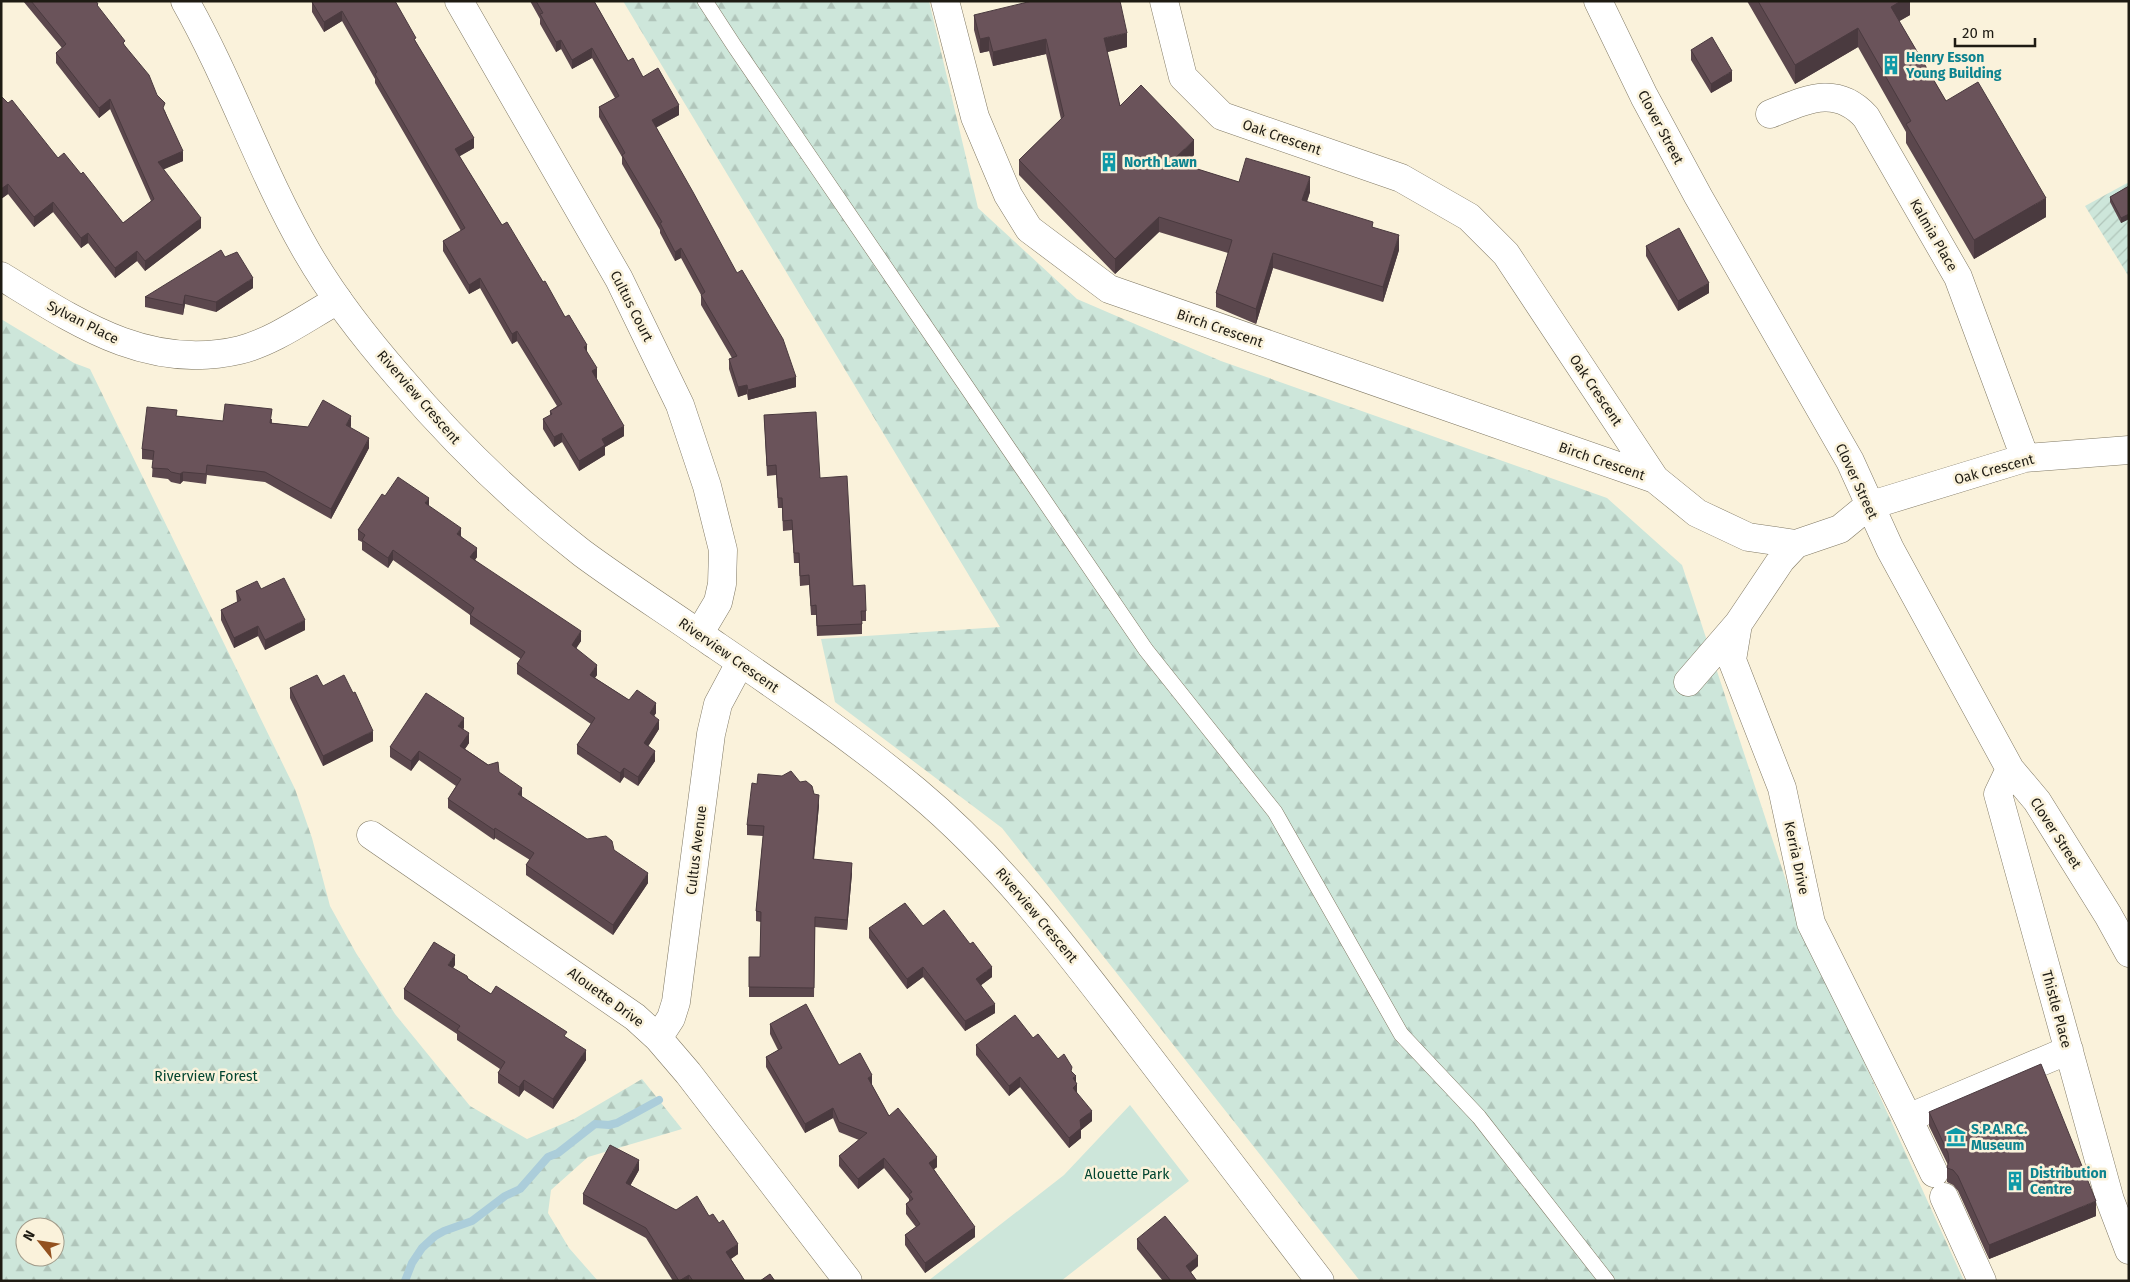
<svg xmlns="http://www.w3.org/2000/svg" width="2130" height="1282" viewBox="0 0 2130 1282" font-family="'Fira Sans',sans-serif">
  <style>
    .green { fill: #cde6da }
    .forest { fill: url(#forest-firs); fill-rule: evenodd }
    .garden { fill: url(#garden-furrows) }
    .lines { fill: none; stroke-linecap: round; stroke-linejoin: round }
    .stream { stroke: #abcdda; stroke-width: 8 }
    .service-casing { stroke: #807964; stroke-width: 16 }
    .minor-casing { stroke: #807964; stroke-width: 29 }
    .tertiary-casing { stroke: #807964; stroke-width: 29 }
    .service { stroke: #fff; stroke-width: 15 }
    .minor { stroke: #fff; stroke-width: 28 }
    .tertiary { stroke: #fff; stroke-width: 28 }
    .wall { fill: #5b474d }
    .shaded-wall { fill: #4a3a3f }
    .building { fill: #6a535a; stroke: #4a3a3f }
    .labels { text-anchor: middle; stroke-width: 5; stroke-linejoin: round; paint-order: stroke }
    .culture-label { font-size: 14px; font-weight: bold; fill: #0d838f; stroke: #faf2db; text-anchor: start }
    .street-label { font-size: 14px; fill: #1e1b13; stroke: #faf2db }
    .park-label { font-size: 14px; fill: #01442f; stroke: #faf2db }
  </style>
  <defs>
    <pattern id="forest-firs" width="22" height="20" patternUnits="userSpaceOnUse" patternTransform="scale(1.25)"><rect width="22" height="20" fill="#cde6da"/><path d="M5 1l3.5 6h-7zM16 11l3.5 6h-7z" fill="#b0c5ba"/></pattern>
    <pattern id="garden-furrows" width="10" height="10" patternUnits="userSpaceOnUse" patternTransform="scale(1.25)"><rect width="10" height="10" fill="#cde6da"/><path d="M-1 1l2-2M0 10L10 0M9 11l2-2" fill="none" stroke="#b0c5ba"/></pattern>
  </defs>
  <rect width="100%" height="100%" fill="#faf2db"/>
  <path class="green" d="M1130 1105 1189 1181 1061 1281H928L1064 1175Z"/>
  <path class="forest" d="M623 1H929L978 208 1077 299 1221 361 1607 498 1682 565 1798 917 1964 1281H1360L1002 828 835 702 821 639 1000 627Z
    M1 319 74 363 90 369 295 789 312 838 330 906 356 953 395 1014 470 1106 527 1139 574 1119 642 1079 682 1129 588 1157 551 1190 548 1213 569 1248 598 1281H1ZM25 1227H55V1257H25Z"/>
  <path class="garden" d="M2129 182V277L2085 206Z"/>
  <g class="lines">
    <path class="stream" d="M405 1281 412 1263 422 1248 435 1236 444 1231 472 1221 505 1196 520 1189 548 1157 558 1153 595 1124 609 1125 617 1123 659 1100"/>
    <defs>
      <path id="service" d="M705 1 735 47 1146 650 1275 812 1401 1034 1479 1117 1607 1281"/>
      <path id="minor" d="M459 1 619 279 680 405 707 486 723 550 722 584 718 602 699 634
        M945 1 975 117 1008 195 1029 229 1109 289 1655 479
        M1164 1 1183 77 1222 116 1401 178 1469 217 1506 254 1655 479 1697 513 1748 537 1796 544 1840 529 1868 506 2025 458 2129 450
        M1598 1 1644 96 1698 196 1850 461 1890 549 2010 769 2037 801 2108 915 2129 953
        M1770 114C1806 100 1836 84 1866 117L1958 277 2025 458
        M1 276C76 322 148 372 240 350 275 341 307 317 338 300
        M1796 544 1781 560 1738 624 1732 660 1782 788 1811 923 1908 1118 1934 1173
        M1688 682 1738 624
        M2010 769 1998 794 2110 1200 2129 1250
        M371 835 635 1017 658 1038 688 1073 848 1281
        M658 1038 671 1018 676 1002 711 734 718 704 740 663
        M1908 1118 2069 1050
        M1944 1197 1982 1281"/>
      <path id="tertiary" d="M185 1C231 82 260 171 307 252 333 297 366 339 400 378 455 443 515 501 582 553 624 584 668 612 711 642 780 689 851 737 916 791 999 860 1064 946 1129 1031 1193 1115 1257 1198 1320 1281"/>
    </defs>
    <use href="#service" class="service-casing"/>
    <use href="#minor" class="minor-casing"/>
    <use href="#tertiary" class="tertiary-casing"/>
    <use href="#service" class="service"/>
    <use href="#minor" class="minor"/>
    <use href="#tertiary" class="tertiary"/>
  </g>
  <path class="wall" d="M23 1H96L98 7 125 46 165 111 183 161 163 169 201 228 145 271 137 261 115 278 88 243 81 248 53 212 34 227 8 194 1 199V96L58 158 81 174 123 223 151 201 110 109 99 118 56 63V53L62 48Z
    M395 1 416 42 474 148 459 156 502 225 543 282 587 352 597 378H596L624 436 605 447V455L579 471 562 442 554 447 543 429V419L550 416V411L557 406 517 341 512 344 480 288 469 294 443 251V241L461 231 375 83V79L342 21 324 32 312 12V2Z
    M530 1H594L628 61 679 115 656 127 796 387 748 400 747 394 738 397 729 369V359L732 358 701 305V295L681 258 675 261 660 233V230L622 164V157L599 117V107L615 98 592 58 572 69 561 49 556 52 540 24V19Z
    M1747 1H1910V15L1899 21 1946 101 2046 217 1974 259 1906 143V132L1858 47 1795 84Z
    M974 15 1127 47 1107 52 1120 106 1194 155 1184 165 1239 182 1310 192 1307 202 1373 227 1399 250 1383 302 1273 268 1256 324 1216 307V293L1228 253 1159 232 1115 274 1019 175V160L1061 119 1046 54 993 66 989 51 980 53 974 30Z
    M1691 50 1732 81 1711 93 1691 60Z
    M2129 186V219L2121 223 2110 202V197Z
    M1646 246 1709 293 1678 311 1646 256Z
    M225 257 253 288 216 312 185 304 183 315 145 307V297Z
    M764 415 820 478 853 586 866 611V621H862V634L817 636 816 615H811L809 585 800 586 799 563H794L792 530 783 531 782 508H778L776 475 767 476Z
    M177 416 223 421 272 419V423L308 427 351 426 350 428 369 448 331 519 265 482 207 475 206 484 183 481 180 484 171 482 168 479 152 477 153 460 142 459V449Z
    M385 496 429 506 461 536 477 557 475 560 581 641 576 648 597 675 595 678 629 700 656 713 654 716 659 729 648 746 655 761 638 786 624 777 620 783 577 754V745L591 724 517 674V664L521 659 470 624V615L393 560 388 568 362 550V542L358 540V530Z
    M261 589 305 630 265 650 258 636 234 648 221 620V610L237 602 236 591Z
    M323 686 373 741 323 766 290 698V688Z
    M464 728 463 729 469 743 465 749 499 772 522 797 587 839 614 850 648 883 613 935 526 875V865L530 860 495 838 494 840 448 808V799L456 786 419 760 411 771 390 757V747Z
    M800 782 814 794 819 805 814 859 852 873 847 930 815 927 814 997H749V957H760L761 922 756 921V911L763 836 747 835V825L757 784Z
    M923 926 992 977 981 985 995 1013 965 1031 923 977 907 989 869 938V928Z
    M455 965 453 968 491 994 567 1038 586 1060 553 1109 524 1090 519 1097 498 1083V1073L500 1069 457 1040V1034L404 999V989Z
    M770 1024 872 1085 889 1116 937 1167 934 1169 975 1237 925 1273 905 1245V1235L916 1227 906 1214V1204L909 1201V1199L884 1168 858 1189 839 1166V1156L859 1140 839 1132 833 1118 805 1133 766 1067V1057L778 1050 770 1034Z
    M1033 1038 1072 1072 1076 1082 1077 1093 1092 1121 1081 1130V1138L1069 1148 1020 1087 1009 1096 976 1055V1045Z
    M1929 1112 2096 1216 1989 1259 1958 1191 1953 1185 1947 1182V1168L1948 1165 1929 1126Z
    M639 1170 630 1186 676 1210 709 1216 738 1254 731 1259 745 1281H673L646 1238 583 1204V1194Z
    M1137 1239 1198 1266 1191 1272 1197 1281H1163L1137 1249Z"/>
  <path class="shaded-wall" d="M1901 1H1910V15L1891 26V7Z
    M342 11V21L324 32V22Z
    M1858 28V47L1795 84V65Z
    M1127 33V47L1104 53V38Z
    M989 37V51L980 53V39Z
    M1046 39V54L993 66V52Z
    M561 40V49L556 52V42Z
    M592 48V58L572 69V60Z
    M1732 71V81L1711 93V84Z
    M110 99V109L99 118V108Z
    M679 105V115L652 130V120Z
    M474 138V148L455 159V149Z
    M1194 140V155L1172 176V161Z
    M183 151V161L158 172V162Z
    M1310 177V192L1302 215V200Z
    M8 184V194L1 199V189Z
    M2046 198V217L1974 259V240Z
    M53 202V212L34 227V217Z
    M2129 214V219L2121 223V218Z
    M1159 217V232L1115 274V259Z
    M201 218V228L145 271V261Z
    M88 233V243L81 248V238Z
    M1399 235V250L1383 302V287Z
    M681 248V258L675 261V252Z
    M137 251V261L115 278V268Z
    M1273 253V268L1256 324V309Z
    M253 278V288L216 312V302Z
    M480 278V288L469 294V285Z
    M1709 283V293L1678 311V301Z
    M185 295V304L183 315V305Z
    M517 331V341L512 344V334Z
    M587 345V354L584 347Z
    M597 368V378L592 381V371Z
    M796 377V387L748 400V390Z
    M747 385V394L738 397V387Z
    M351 416V426L346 435V425Z
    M624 426V436L605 447V455L579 471V461L602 439Z
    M562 433V442L554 447V437Z
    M369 438V448L331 519V509Z
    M183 472V481L180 484V474Z
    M429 498V508L425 503Z
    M461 528V538L457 534Z
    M477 548V557L470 567V557Z
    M393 550V560L388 568V558Z
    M305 620V630L265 650V640Z
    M258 626V636L234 648V638Z
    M581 631V641L572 655V645Z
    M597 665V675L590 684V675Z
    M656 703V713L650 723V713Z
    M464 718V728L458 736V726Z
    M659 720V729L644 753V743Z
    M373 731V741L323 766V756Z
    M469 733V743L460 756V746Z
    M419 751V760L411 771V761Z
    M655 751V761L638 786V777Z
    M624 768V777L620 783V773Z
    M522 788V798L518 794Z
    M819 795V805L813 869V859Z
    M495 828V838L494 840V830Z
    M852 863V873L847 930V920Z
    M648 873V883L613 935V925Z
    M455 955V965L448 975V965Z
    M923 967V977L907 989V979Z
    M992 967V977L976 989V979Z
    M995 1004V1013L965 1031V1021Z
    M586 1050V1060L553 1109V1099Z
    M872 1075V1085L868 1088V1078Z
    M1076 1076V1085L1077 1084V1094L1073 1098V1078Z
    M1020 1077V1087L1009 1096V1086Z
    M524 1080V1090L519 1097V1087Z
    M833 1108V1118L805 1133V1124Z
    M1092 1111V1121L1081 1130V1138L1069 1148V1138L1080 1120Z
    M937 1157V1167L929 1173V1163Z
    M884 1158V1168L858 1189V1179Z
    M639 1160V1170L626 1193V1183Z
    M2096 1201V1216L1989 1259V1245Z
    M975 1227V1237L925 1273V1263Z
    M738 1244V1254L726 1262V1252Z
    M1198 1256V1266L1186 1276V1266Z
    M689 1275V1281H680Z"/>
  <path class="building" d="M31 1H96L98 4 97 5 125 41 123 43 125 46 149 75 157 95 165 103 163 108 183 151 158 162 201 218 145 261 137 251 115 268 88 233 81 238 53 202 34 217 8 184 1 189V96L8 103 12 100 58 158 64 153 81 174 83 172 123 223 154 199 110 99 99 108 56 53 66 44Z
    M314 1H395L416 38 414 39 474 138 455 149 502 225 507 222 543 282 545 281 565 317 569 315 587 345 584 347 597 368 592 371 624 426 602 439 605 445 579 461 562 433 554 437 543 419 552 414 550 411 562 404 517 331 512 334 480 278 469 285 443 241 465 228 375 74 377 72 342 11 324 22 312 2Z
    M536 1H594L628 61 633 58 643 77 658 68 679 105 652 120 693 192 737 273 742 270 783 339 796 377 748 390 747 385 738 387 729 359 737 356 701 295 705 292 681 248 675 252 660 223 662 222 622 155 625 153 599 107 619 96 592 48 572 60 561 40 556 42 540 14 543 13Z
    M1032 1H1120L1127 33 1104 38 1120 106 1141 85 1194 140 1172 161 1239 182 1246 158 1310 177 1302 200 1373 222 1372 227 1399 235 1383 287 1273 253 1256 309 1216 293 1232 240 1159 217 1115 259 1019 160 1064 116 1046 39 993 52 989 37 980 39 974 15Z
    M1758 1H1901L1891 7 1946 101 1978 82 2046 198 1974 240 1906 124 1911 121 1858 28 1795 65Z
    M1712 37 1732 71 1711 84 1691 50Z
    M2129 186V214L2121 218 2110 197Z
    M1679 228 1709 283 1678 301 1646 246Z
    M221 250 225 257 237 252 253 278 216 302 185 295 183 305 145 297Z
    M323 400 351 416 346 425 369 438 331 509 265 472 207 465 206 474 183 472 180 474 171 472 168 469 152 468 154 451 142 449 147 407 177 410 176 416 223 421 225 404 272 409 270 423 308 427Z
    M816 412 820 478 847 476 853 586 865 585 866 611H861L862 624 817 626 816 605 811 606 809 575 800 576 799 553H794L792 520 783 521 782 498H778L776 465 767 466 764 415Z
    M398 477 429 498 425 503 461 528 457 534 477 548 470 557 581 631 572 645 597 665 590 675 629 700 637 690 656 703 650 713 659 720 644 743 655 751 638 777 624 768 620 773 577 745 595 718 517 664 525 652 470 615 474 608 393 550 388 558 362 540 365 535 358 530 382 494 385 496Z
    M284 578 305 620 265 640 258 626 234 638 221 610 241 600 236 591 257 581 261 589Z
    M317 675 323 686 344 675 353 693 355 692 373 731 323 756 290 688Z
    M426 693 464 718 458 726 469 733 460 746 488 765 498 762 499 772 522 788 518 794 587 839 606 836 612 841 614 850 648 873 613 925 526 865 534 853 495 828 494 830 448 799 461 779 419 751 411 761 390 747Z
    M791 771 800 782 806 781 812 786 814 794 819 795 813 859 852 863 847 920 815 917 814 988 749 987V957H760L761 912 756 911 764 826 747 825 752 783 757 784 758 774 782 776Z
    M905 903 923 926 944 910 970 944 973 942 992 967 976 979 995 1004 965 1021 923 967 907 979 869 928Z
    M434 942 455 955 448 965 467 976 468 979 491 994 496 986 567 1032 564 1036 586 1050 553 1099 524 1080 519 1087 498 1073 505 1062 457 1030 460 1026 404 989Z
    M806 1004 839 1065 860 1053 872 1075 868 1078 889 1116 898 1108 937 1157 929 1163 975 1227 925 1263 905 1235 920 1224 906 1204 913 1199 909 1194 912 1192 884 1158 858 1179 839 1156 867 1133 839 1122 833 1108 805 1124 766 1057 782 1048 770 1024Z
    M1015 1015 1033 1038 1038 1034 1058 1059 1064 1054 1072 1067 1071 1071 1076 1076 1073 1078 1077 1084 1073 1088 1092 1111 1080 1120 1081 1128 1069 1138 1020 1077 1009 1086 976 1045Z
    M2041 1064 2096 1201 1989 1245 1958 1176 1953 1170 1947 1168 1949 1160 1948 1153 1929 1112Z
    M610 1145 639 1160 626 1183 676 1210 697 1196 709 1216 713 1214 719 1223 723 1220 738 1244 726 1252 745 1281H693L689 1275 679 1281 646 1228 583 1194Z
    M1165 1216 1198 1256 1186 1266 1197 1281H1171L1137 1239Z
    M770 1274 775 1281H760Z"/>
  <defs>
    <symbol id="building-bare" viewBox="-9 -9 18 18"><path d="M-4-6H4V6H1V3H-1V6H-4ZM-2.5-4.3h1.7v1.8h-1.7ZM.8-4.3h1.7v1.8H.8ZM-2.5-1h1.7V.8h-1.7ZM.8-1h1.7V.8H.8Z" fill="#0f9aa8" stroke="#faf2db" stroke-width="2.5" paint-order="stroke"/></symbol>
    <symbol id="museum-bare" viewBox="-9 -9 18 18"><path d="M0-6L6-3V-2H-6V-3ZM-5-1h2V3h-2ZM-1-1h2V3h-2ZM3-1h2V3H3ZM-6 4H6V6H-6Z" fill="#0f9aa8" stroke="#faf2db" stroke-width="2.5" paint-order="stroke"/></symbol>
  </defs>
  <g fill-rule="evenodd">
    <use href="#building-bare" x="1877" y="51" width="28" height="28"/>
    <use href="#building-bare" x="1095" y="148" width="28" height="28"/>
    <use href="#museum-bare" x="1942" y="1123" width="28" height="28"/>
    <use href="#building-bare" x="2001" y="1167" width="28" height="28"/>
  </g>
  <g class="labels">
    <g class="culture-label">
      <text x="1906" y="62">Henry Esson<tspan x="1906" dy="16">Young Building</tspan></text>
      <text x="1124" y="167">North Lawn</text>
      <text x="1971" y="1134">S.P.A.R.C.<tspan x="1971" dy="16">Museum</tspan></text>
      <text x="2030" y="1178">Distribution<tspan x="2030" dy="16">Centre</tspan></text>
    </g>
    <g class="street-label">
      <text transform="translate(1661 127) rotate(62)" y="5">Clover Street</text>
      <text transform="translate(1282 137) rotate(19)" y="5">Oak Crescent</text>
      <text transform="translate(1934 235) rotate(60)" y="5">Kalmia Place</text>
      <text transform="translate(632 306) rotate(63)" y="5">Cultus Court</text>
      <text transform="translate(83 322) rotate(27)" y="5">Sylvan Place</text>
      <text transform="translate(1220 328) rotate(19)" y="5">Birch Crescent</text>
      <text transform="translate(1596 390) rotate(56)" y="5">Oak Crescent</text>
      <text transform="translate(419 397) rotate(49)" y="5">Riverview Crescent</text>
      <text transform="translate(1602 461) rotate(19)" y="5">Birch Crescent</text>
      <text transform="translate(1994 469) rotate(-15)" y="5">Oak Crescent</text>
      <text transform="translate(1857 481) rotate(65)" y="5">Clover Street</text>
      <text transform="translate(729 655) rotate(35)" y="5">Riverview Crescent</text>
      <text transform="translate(2056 833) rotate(57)" y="5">Clover Street</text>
      <text transform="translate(696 850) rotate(-83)" y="5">Cultus Avenue</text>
      <text transform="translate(1797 858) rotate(78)" y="5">Kerria Drive</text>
      <text transform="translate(1037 915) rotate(50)" y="5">Riverview Crescent</text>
      <text transform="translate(606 997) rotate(36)" y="5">Alouette Drive</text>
      <text transform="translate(2057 1009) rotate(75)" y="5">Thistle Place</text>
    </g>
    <g class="park-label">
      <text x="206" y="1081">Riverview Forest</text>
      <text x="1127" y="1179">Alouette Park</text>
    </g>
  </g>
  <rect width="2130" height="1282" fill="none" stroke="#1e1b13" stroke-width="5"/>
  <g transform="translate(40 1242) rotate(300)"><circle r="24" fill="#faf2db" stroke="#a29c8b"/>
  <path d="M0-4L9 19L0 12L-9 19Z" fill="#93511f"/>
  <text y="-8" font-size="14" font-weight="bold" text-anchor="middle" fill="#1e1b13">N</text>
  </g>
  <path d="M1955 38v8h80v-8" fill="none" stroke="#1e1b13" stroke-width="2.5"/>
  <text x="1962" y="38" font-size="15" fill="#1e1b13" stroke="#faf2db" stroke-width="4" paint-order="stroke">20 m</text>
</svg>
